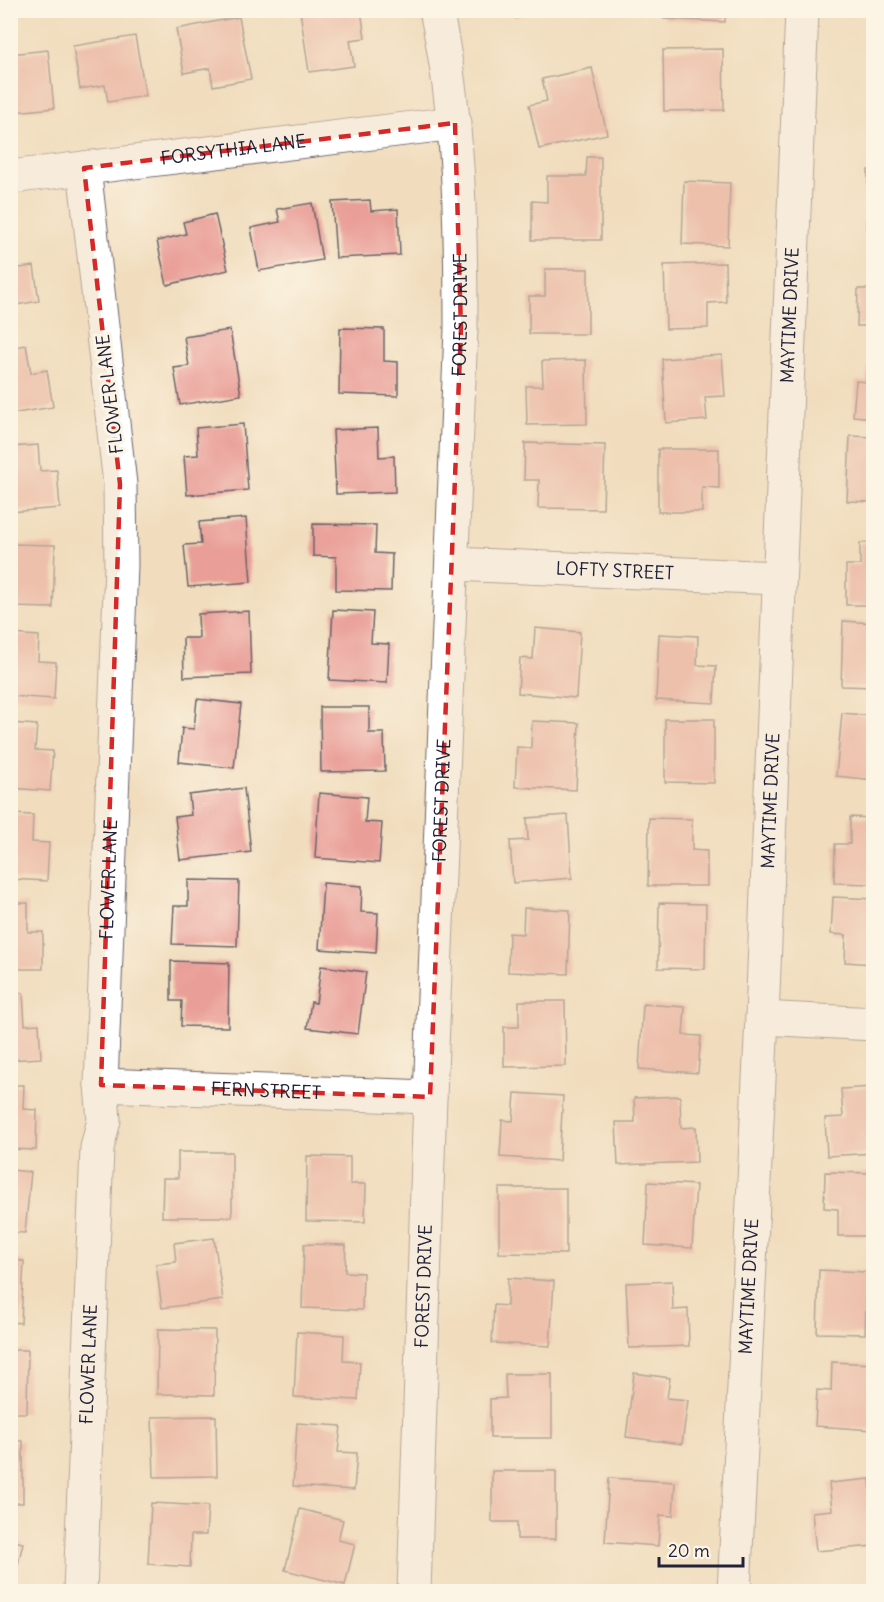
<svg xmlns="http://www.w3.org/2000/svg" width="884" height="1602" viewBox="0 0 884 1602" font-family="Delius,sans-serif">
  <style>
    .building { fill: #e99e97 }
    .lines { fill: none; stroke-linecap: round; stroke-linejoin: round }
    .minor-casing { stroke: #6a6369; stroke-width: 35 }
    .minor { stroke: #fff; stroke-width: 33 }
    .marked { fill: none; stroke: #d62828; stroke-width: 4.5; stroke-dasharray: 12 8; stroke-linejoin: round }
    .labels { text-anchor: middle; stroke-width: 6; stroke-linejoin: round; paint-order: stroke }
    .street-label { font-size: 18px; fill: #22223b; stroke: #fcf5e5 }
  </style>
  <rect width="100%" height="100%" fill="#fcf5e5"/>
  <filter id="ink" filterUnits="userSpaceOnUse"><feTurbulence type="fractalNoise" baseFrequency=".0167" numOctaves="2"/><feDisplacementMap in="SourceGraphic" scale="12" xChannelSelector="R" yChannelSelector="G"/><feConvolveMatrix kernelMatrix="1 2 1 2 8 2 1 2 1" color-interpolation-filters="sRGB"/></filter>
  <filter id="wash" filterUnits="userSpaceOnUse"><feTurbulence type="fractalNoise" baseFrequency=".008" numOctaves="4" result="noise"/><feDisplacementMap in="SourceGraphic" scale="24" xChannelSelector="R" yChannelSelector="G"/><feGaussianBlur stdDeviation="1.35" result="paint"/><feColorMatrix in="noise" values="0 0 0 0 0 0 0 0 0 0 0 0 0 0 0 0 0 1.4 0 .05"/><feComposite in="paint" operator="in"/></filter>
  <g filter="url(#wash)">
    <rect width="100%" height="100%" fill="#f1ddbe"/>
    <g id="blocks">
      <path class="building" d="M361 10 365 38 350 40 354 66 309 72 300 11Z
        M512 10H536V11L515 18Z
        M664 10H726L725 22 664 19Z
        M239 17 251 79 213 86 210 68 184 73 176 29Z
        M135 36 146 96 108 102 105 85 80 89 73 46Z
        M723 49 724 110 664 111 663 50Z
        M48 50 54 108 15 112 14 99H10V54Z
        M592 68 607 134 539 149 529 105 547 101 542 79Z
        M587 157H601V240H532V201L547 202V176H586Z
        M868 170H874V230H867Z
        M684 181 730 183 728 246 682 244Z
        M370 200 371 211 398 209 400 255 336 258 332 202Z
        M312 203 322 260 259 271 251 228 280 222 277 209Z
        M215 214 228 270 167 285 157 241 186 234 183 222Z
        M14 239 19 268 34 266 39 301 10 306V240Z
        M725 263 726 302 708 303V328L666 329 664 265Z
        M545 269H588V334H529V296H545Z
        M858 289H874V326H857Z
        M340 328 384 329V361L398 362V396L339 394Z
        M230 330 241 395 180 405 174 368 189 366 184 337Z
        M26 345 31 373 47 370 53 407 10 414V348Z
        M870 351H874V418L853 416 856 381 866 382Z
        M722 355 725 396 705 397 707 420 666 423 662 359Z
        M586 360 587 424 527 425 526 386H543L542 361Z
        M243 424 248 490 187 495 184 456 198 455 196 428Z
        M378 428 379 457 394 456 395 492 336 494 333 430Z
        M850 436 874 437V502L847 501Z
        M525 443 605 445 603 509 538 508 539 480H524Z
        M38 445 40 471 57 470 60 508 10 512V447Z
        M658 449H719V488L702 487V512H658Z
        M246 518 251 582 188 587 184 545 201 544 199 522Z
        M313 524 376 525 375 553 392 554 391 591 336 590V557L313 556Z
        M860 543H874V605H846V565H860Z
        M10 544 55 545 53 608 10 607Z
        M333 610 373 612 371 643 389 644 387 683 329 680Z
        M249 611 251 674 184 677 183 638H199L198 614Z
        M843 621 874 623V687L841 686Z
        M535 628 580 632 576 698 518 693 520 658 533 659Z
        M10 634 39 636 38 661 56 662 54 699 10 696Z
        M659 634 698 636 697 665 716 666 714 703 656 700Z
        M197 699 241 704 234 768 179 762 182 728 194 729Z
        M320 707H369V733H384L385 771 321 772Z
        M842 713 874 716V780L836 776Z
        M665 719H714V783L665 782Z
        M532 721 579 723 576 790 515 787 517 747 531 748Z
        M10 723 37 725 35 750 53 751 50 791 10 788Z
        M244 788 251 852 180 860 175 817 191 815 189 795Z
        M319 793 367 797 365 822 382 823 379 863 315 858Z
        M10 814 33 815 32 842 49 843 47 881 10 879Z
        M568 815 572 878 513 883 510 841 528 840 527 818Z
        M850 817 874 818V884L834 883 835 844H850Z
        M649 818 692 819V850L707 851V886H648Z
        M188 880 239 881 237 946 172 944 174 906H188Z
        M323 883 362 886 361 912 378 913 376 953 319 949Z
        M833 897 874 899V964L845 962 846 935 831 934Z
        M10 903H28V932H43V969H10Z
        M659 903 706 904 705 969 658 968Z
        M524 908 570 910 568 974 508 972 509 933 523 934Z
        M171 961 229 963 228 1027 181 1026 182 1001H171Z
        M321 966 366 972 358 1034 307 1028 311 1002 316 1003Z
        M10 993H23L25 1025 39 1024 41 1058 10 1060Z
        M519 1001H565L566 1066 504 1067V1027H519Z
        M643 1004 685 1007 683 1035 701 1036 698 1073 639 1069Z
        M10 1085H24L23 1109 37 1110 36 1150 10 1149Z
        M874 1087V1153L827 1156 825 1118 843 1117 841 1089Z
        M515 1093 563 1096 559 1161 500 1157 502 1120 513 1121Z
        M680 1096 681 1128 696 1127 697 1162 618 1165 616 1122H635L634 1098Z
        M178 1152H232V1217H162L163 1178H178Z
        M307 1156 350 1157V1184H366L365 1222 306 1221Z
        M10 1170 31 1172 25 1233 10 1232Z
        M825 1172 874 1173V1236H838V1209L824 1208Z
        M648 1182 696 1185 692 1248 645 1245Z
        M499 1188H566V1254L499 1253Z
        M214 1238 223 1300 162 1308 156 1264 176 1262 174 1243Z
        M304 1244 346 1245 345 1272 363 1273 362 1310 302 1308Z
        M10 1260 24 1261 21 1323 10 1322Z
        M819 1270 867 1272 865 1334 817 1333Z
        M508 1278 554 1281 550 1346 492 1343 494 1305 507 1306Z
        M672 1281 673 1310 688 1309 689 1346 629 1348 626 1283Z
        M158 1329 215 1330 214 1395 157 1394Z
        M297 1332 344 1335 343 1361 360 1362 358 1400 294 1397Z
        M10 1350H28L27 1413H10Z
        M832 1362 874 1364 873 1430 815 1426 817 1390 831 1391Z
        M634 1373 670 1378 667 1398 688 1400 682 1444 626 1437Z
        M505 1374H552V1438H490V1399L506 1398Z
        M216 1416 217 1476 154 1477 152 1417Z
        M297 1423 341 1426 338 1452 357 1453 354 1490 293 1486Z
        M10 1441H23V1503H10Z
        M492 1471H556V1539H517V1522H492Z
        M609 1478 675 1482 673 1516 660 1515 658 1546 605 1542Z
        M870 1479 874 1546 816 1551 812 1512 832 1510 829 1483Z
        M151 1503 208 1506 206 1535H191L190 1567 148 1564Z
        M300 1509 343 1520 338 1540 355 1544 345 1585 285 1570Z
        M10 1540 23 1543 16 1573 10 1571Z
        M874 1584V1592H844V1591Z"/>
    </g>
  </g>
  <g filter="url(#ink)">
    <use href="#blocks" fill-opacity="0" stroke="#6a6369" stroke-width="1.5"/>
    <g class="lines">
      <defs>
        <g id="minor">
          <path id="s1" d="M10 177 455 123"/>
          <path id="s2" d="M453 564 778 578"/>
          <path d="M762 1018 874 1024"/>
          <path id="s3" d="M101 1085 430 1097"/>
          <path id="s4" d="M80 1592 97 1148 104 1120 101 1085 121 565 120 484 84 168"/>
          <path id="s5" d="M414 1592 430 1097 461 329C461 221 459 116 436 10"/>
          <path id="s6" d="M734 1592 762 1018 802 10"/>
        </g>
      </defs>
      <use href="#minor" class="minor-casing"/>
      <use href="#minor" class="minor"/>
    </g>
  </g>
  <path d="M0 0H884V1602H0ZM455 123 461 329 430 1097 101 1085 120 484 84 168Z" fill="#f1ddbe" fill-opacity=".55" fill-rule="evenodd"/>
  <path class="marked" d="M455 123 461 329 430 1097 101 1085 120 484 84 168Z"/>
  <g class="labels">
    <g class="street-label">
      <text dy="6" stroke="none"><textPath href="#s1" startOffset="225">FORSYTHIA LANE</textPath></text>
      <text dy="6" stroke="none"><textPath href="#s5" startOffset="1278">FOREST DRIVE</textPath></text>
      <text dy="6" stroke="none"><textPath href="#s6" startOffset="1278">MAYTIME DRIVE</textPath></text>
      <text transform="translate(110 394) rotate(-97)" y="6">FLOWER LANE</text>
      <text dy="6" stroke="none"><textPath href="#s2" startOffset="162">LOFTY STREET</textPath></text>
      <text dy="6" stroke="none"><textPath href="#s5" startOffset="792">FOREST DRIVE</textPath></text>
      <text dy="6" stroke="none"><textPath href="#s6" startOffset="792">MAYTIME DRIVE</textPath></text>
      <text dy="6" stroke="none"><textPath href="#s4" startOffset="714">FLOWER LANE</textPath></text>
      <text dy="6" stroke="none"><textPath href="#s3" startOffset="165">FERN STREET</textPath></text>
      <text dy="6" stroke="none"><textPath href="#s5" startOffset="306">FOREST DRIVE</textPath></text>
      <text dy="6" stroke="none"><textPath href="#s6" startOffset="306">MAYTIME DRIVE</textPath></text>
      <text dy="6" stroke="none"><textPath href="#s4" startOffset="228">FLOWER LANE</textPath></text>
    </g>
  </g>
  <rect width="884" height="1602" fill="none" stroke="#fcf5e5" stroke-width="36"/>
  <path d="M659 1557v9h84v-9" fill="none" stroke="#22223b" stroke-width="3"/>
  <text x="668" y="1557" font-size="18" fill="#22223b" stroke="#fcf5e5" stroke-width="4.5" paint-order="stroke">20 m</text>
</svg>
